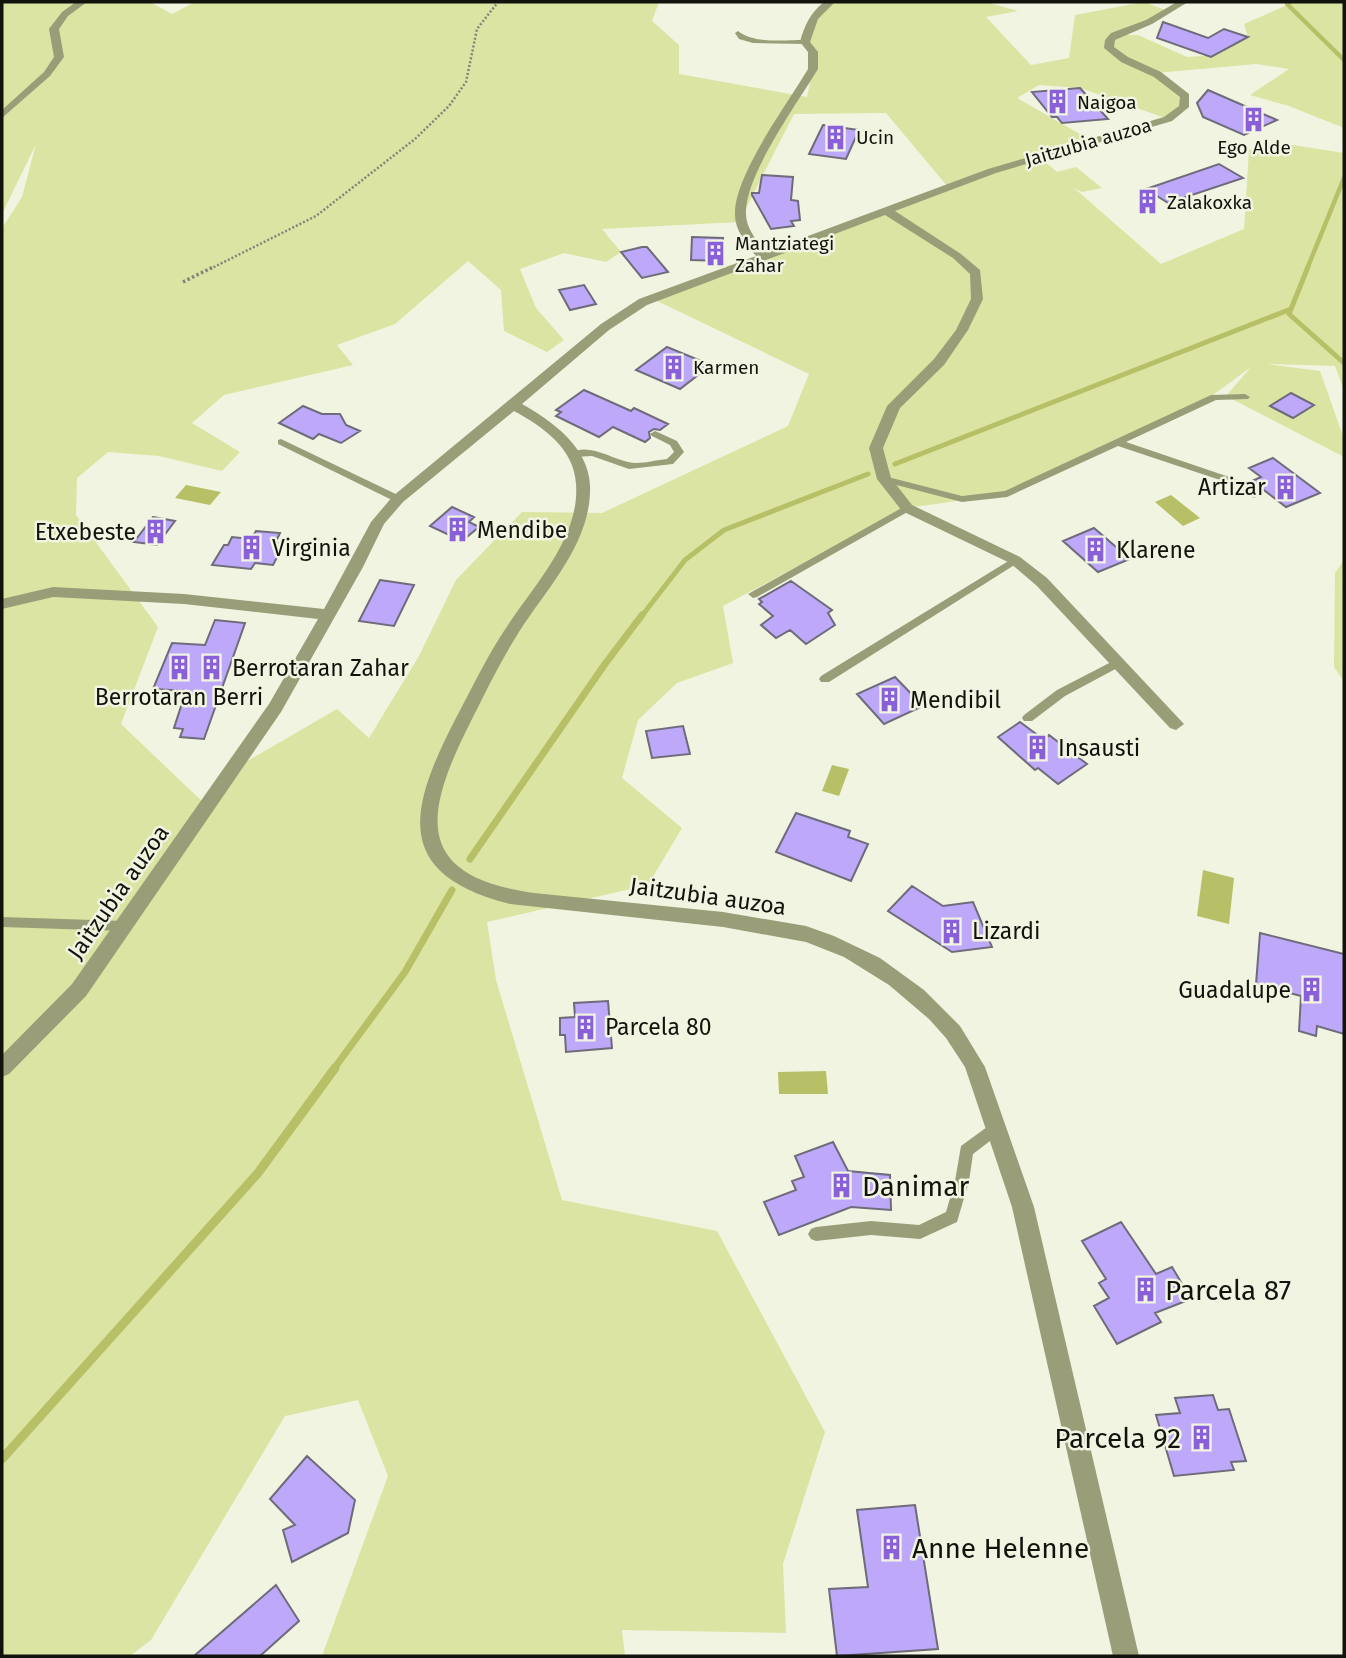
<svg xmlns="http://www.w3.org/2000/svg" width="1346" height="1658" viewBox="0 0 1346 1658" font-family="'Fira Sans',sans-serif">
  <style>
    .green { fill: #dbe4a2; fill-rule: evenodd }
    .water { fill: #b7c066 }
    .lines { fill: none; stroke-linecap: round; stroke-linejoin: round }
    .stream-far3 { stroke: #b7c066; stroke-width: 4.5 }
    .stream-far2 { stroke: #b7c066; stroke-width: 5 }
    .stream-far1 { stroke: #b7c066; stroke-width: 7 }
    .stream { stroke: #b7c066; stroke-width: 9 }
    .building { fill: #bea8f9; stroke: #6e6b7a; stroke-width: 2 }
    .path-far1 { stroke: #838579; stroke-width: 2.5; stroke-dasharray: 2 2; stroke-linecap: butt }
    .path { stroke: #838579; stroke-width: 3.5; stroke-dasharray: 2.5 2.5; stroke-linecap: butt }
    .lane { fill: #999e79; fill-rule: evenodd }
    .street { fill: #999e79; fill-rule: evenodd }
    .labels { text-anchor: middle; stroke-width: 5; stroke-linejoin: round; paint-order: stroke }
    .far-poi-label { font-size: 19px; fill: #12130d; stroke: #f1f4e1; text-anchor: start }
    .far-street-label { font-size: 19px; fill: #12130d; stroke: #f1f4e1 }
    .poi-label { font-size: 23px; fill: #12130d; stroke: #f1f4e1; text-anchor: start }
    .street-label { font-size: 23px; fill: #12130d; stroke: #f1f4e1 }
    .near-poi-label { font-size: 28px; fill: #12130d; stroke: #f1f4e1; text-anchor: start }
  </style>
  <rect width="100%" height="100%" fill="#f1f4e1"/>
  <path class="green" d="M2 2H150L172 14 195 2H659L652 21 679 45V74L807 97 813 69 805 42 823 7 836 2H986L1018 11 986 17 1031 65 1069 58 1075 15 1144 2 1165 10 1149 22 1117 35H1138L1187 57 1217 55 1248 37 1244 24 1287 5V2H1344V128L1289 106 1250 95 1289 69 1256 64 1156 73 1185 96 1184 107 1168 119 1080 88 1039 85 1017 98 1092 141 1038 156 1057 172 1076 167 1102 188 1082 192 1074 188 1161 264 1244 229 1249 150 1293 145 1344 153V391L1335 366 1267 364 1320 371 1344 439V457L1226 396 1251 367 1213 395 1007 494 907 508 723 606 733 663 677 683 638 720 622 778 682 828 648 885 487 922 496 980 562 1200 717 1231 825 1432 783 1564 786 1633 622 1630 625 1656H322L388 1476 358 1400 285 1416 151 1640 130 1656H2V228L22 197 36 144 2 214ZM886 113 948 187 653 299 809 374 788 426 602 513 522 512 456 580 419 656 369 738 337 709 232 770 207 806 121 724 158 627 76 515 77 478 108 452 159 456 222 471 240 452 192 423 224 395 353 365 337 345 395 324 468 261 501 290 504 331 547 352 564 340 536 308 520 269 564 253 606 262 621 252 602 229 739 222 794 114Z
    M1344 560V682L1334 667 1335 573Z"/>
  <path class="water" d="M186 485 221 492 210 505 175 498Z
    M1171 495 1200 518 1183 526 1155 502Z
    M832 765 849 769 839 796 822 791Z
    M1203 870 1234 878 1229 924 1197 916Z
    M826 1071 828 1094H779L778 1072Z"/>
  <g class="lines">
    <path class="stream-far3" d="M1290 2 1287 4 1344 60
      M1307 269 1344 178"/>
    <path class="stream-far2" d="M1308 267 1289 314 1344 363
      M895 464 1291 309
      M641 617 685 560 724 530 868 474"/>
    <path class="stream-far1" d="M470 859 605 664 642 615
      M333 1070 405 972 452 890"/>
    <path class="stream" d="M2 1459 258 1173 335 1068"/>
  </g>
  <path class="building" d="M1163 22 1208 38 1224 29 1248 37 1211 57 1157 38Z
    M1080 88 1108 119 1062 123 1057 117H1052L1032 92Z
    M1208 90 1277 120 1244 135 1203 117 1197 103Z
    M823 125 859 130 846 159 809 154Z
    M1219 164 1243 178 1168 203 1146 189Z
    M762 175 793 177 791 200 798 201 800 220 791 221 794 226 771 229 752 195V193H759Z
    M692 237 723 238V261L691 260Z
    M642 247H647L668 272 642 278 621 252Z
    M584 285 596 304 570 310 559 290Z
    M667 347 711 365 680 389 636 370Z
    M584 390 631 411 634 408 668 424 660 430 654 429 649 432 650 438 645 442 613 427 599 437 556 416 561 412 556 410Z
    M1291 393 1314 405 1293 418 1270 406Z
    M303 406 322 414H340L346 425 360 431 341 443 319 434 313 439 279 423Z
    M1273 458 1320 493 1286 507 1252 481 1261 477 1249 468Z
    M452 507 474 517 469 522 479 527 462 541 430 526Z
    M153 517 175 521 157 545 134 542Z
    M1094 528 1130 559 1098 572 1063 541Z
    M256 531 280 533 275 543 284 544 273 565 255 563 251 569 212 565 224 545H228L232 537 251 539Z
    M380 580 414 585 394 626 359 621Z
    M791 581 832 610 828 613 835 625 806 644 790 630 776 638 761 625 773 616 759 604 762 602 759 599Z
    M215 620 245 623 204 739 180 737 183 729 174 728 186 691 153 689 172 643 205 645Z
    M895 677 923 706 884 724 857 694Z
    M1020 722 1043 739 1049 735 1087 764 1058 784 1038 768 1035 770 998 737Z
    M683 726 690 754 652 758 646 731Z
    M796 813 850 831 848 837 868 844 851 881 776 852Z
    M912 886 943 906 973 902 992 947 952 952 888 911Z
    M1260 933 1344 954V1034L1317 1026 1316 1036 1299 1031 1301 996 1256 984Z
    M608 1001 612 1048 566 1052 565 1035H560V1018L575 1017 574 1003Z
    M833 1142 848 1171 890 1175 891 1210 851 1207 779 1235 764 1202 796 1190 792 1181 804 1177 795 1156Z
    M1121 1222 1156 1274 1172 1267 1191 1299 1155 1313 1161 1322 1117 1344 1094 1306 1109 1298 1099 1283 1106 1279 1082 1241Z
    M1213 1395 1218 1410 1229 1409 1246 1461 1231 1462 1234 1470 1174 1476 1156 1415 1180 1413 1175 1398Z
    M307 1456 355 1500 348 1533 292 1562 283 1530 295 1525 270 1499Z
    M915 1505 938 1649 837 1656 829 1589 868 1587 857 1510Z
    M276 1585 299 1621 260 1656H194Z"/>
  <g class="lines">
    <path class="path-far1" d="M210 269 316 216 415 139 449 106 466 82 477 29 498 2"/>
    <path class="path" d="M183 282 213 267"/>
    <path class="lane" d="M738 31C754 44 784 40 805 40L808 42 805 44 753 43 739 39 735 33Z
      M1245 394 1250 397 1248 399 1216 400 1126 442 1241 481 1257 493V497L1254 498 1235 485 1118 446 1007 497 962 502 881 481 879 479 884 476 962 496 1005 491 1211 395Z
      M655 431 677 441 684 452 673 464 629 469 592 456 574 457 569 454C588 442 609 458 628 462 640 465 655 460 667 459L674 452 670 445 652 436 650 434Z
      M281 439 402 497 403 499 402 501H394L278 444V440Z
      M907 505 911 506V510L757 597 753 598 748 594Z
      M1015 557 1020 560 1019 562 829 682H821L819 679 821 676Z
      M1117 659 1123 663 1121 666 1065 696 1032 721H1024L1022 718 1024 715 1057 690Z
      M2 917 124 921 129 922 130 926 129 930 124 931 2 927Z
      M998 1119 1003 1121 1005 1126 1003 1131 973 1154 969 1181 957 1222 920 1239 871 1235 816 1241 811 1239 808 1234 811 1229 816 1227 871 1221 919 1225 946 1212 955 1181 961 1146Z"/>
    <path class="street" d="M76 2H87L68 16 59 29 64 57 50 76 2 118V110L44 72 54 57 49 29 62 12Z
      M824 2H835L818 19 810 42 818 52V69C798 102 744 177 746 214 746 228 757 241 765 252L988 169 1164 117 1179 106 1180 97 1154 77 1121 62 1104 48 1105 40 1111 33 1146 20 1177 2H1188L1152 24 1115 40 1114 47 1128 57 1161 72 1189 94V107L1172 121 996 173 895 211 961 254 980 270 983 299 968 330 944 365 900 408 883 448 891 478 912 505 1020 557 1047 578 1184 724 1176 730 1170 728 1037 586 1010 563 902 511 877 479 869 448 887 406 934 359 956 330 971 299 970 274 953 258 885 215 647 305 609 330 522 404C552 421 589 447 590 486 592 542 547 588 519 632 501 660 486 691 471 721 426 810 409 876 534 893L723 912 806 926 834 936 880 958 924 990 960 1026 985 1067 1034 1207 1139 1656H1113L1012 1207 965 1067 946 1038 929 1019 889 985 844 957 806 942 723 927 510 904C389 874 411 805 456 718 473 686 488 654 508 625 535 584 580 537 576 484 574 448 543 427 514 411L403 502 384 524 363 567 281 712 86 996 9 1074 2 1077V1055L72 984 269 704 318 619 184 604 53 597 2 609V599L53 587 184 594 324 609 371 522 393 496 601 324 639 299 756 256C746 243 734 229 735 213 735 174 788 103 808 69V52L800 42C804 26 811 12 824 2Z"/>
  </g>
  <defs>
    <symbol id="building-bare" viewBox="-9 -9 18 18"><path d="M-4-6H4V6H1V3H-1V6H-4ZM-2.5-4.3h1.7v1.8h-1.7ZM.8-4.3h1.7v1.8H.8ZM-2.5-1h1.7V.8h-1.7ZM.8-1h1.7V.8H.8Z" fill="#8960da" stroke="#f1f4e1" stroke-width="2.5" paint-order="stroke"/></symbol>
  </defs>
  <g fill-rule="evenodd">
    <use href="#building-bare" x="1040" y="84" width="35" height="35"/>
    <use href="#building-bare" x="1236" y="102" width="35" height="35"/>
    <use href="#building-bare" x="818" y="120" width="35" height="35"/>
    <use href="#building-bare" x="1130" y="184" width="35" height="35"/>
    <use href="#building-bare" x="698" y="236" width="35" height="35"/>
    <use href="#building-bare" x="656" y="350" width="35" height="35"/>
    <use href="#building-bare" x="1268" y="470" width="35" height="35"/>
    <use href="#building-bare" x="440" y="512" width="35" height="35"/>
    <use href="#building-bare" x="138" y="514" width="35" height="35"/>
    <use href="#building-bare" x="234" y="530" width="35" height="35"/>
    <use href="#building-bare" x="1078" y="532" width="35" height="35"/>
    <use href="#building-bare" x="162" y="650" width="35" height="35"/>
    <use href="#building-bare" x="194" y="650" width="35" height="35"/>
    <use href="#building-bare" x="872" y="682" width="35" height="35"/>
    <use href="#building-bare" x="1020" y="730" width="35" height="35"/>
    <use href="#building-bare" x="934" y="914" width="35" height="35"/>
    <use href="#building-bare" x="1294" y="972" width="35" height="35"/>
    <use href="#building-bare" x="568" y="1010" width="35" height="35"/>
    <use href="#building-bare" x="824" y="1168" width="35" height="35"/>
    <use href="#building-bare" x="1128" y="1272" width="35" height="35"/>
    <use href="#building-bare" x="1184" y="1420" width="35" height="35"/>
    <use href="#building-bare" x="874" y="1530" width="35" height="35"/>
  </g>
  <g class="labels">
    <g class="far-poi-label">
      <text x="1077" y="109">Naigoa</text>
      <text x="856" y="144">Ucin</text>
      <text x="1254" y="154" text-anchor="middle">Ego Alde</text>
      <text x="1167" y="209">Zalakoxka</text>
      <text x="735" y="250">Mantziategi<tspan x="735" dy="22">Zahar</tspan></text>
      <text x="693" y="374">Karmen</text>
    </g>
    <g class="far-street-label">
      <text transform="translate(1088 142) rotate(-16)" y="7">Jaitzubia auzoa</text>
    </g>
    <g class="poi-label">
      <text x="1266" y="495" text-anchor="end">Artizar</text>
      <text x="477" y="538">Mendibe</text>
      <text x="136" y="540" text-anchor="end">Etxebeste</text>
      <text x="272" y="556">Virginia</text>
      <text x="1116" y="558">Klarene</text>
      <text x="232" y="676">Berrotaran Zahar</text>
      <text x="179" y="705" text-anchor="middle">Berrotaran Berri</text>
      <text x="910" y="708">Mendibil</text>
      <text x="1058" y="756">Insausti</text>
      <text x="972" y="939">Lizardi</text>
      <text x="1291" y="998" text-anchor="end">Guadalupe</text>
      <text x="605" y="1035">Parcela 80</text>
    </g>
    <g class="street-label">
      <text transform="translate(118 892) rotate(-55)" y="8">Jaitzubia auzoa</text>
      <text transform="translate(708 896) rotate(8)" y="8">Jaitzubia auzoa</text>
    </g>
    <g class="near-poi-label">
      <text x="862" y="1196">Danimar</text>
      <text x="1165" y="1300">Parcela 87</text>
      <text x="1181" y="1448" text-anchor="end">Parcela 92</text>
      <text x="912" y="1558">Anne Helenne</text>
    </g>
  </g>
  <rect width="1346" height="1658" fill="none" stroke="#12130d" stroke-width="7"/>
</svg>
